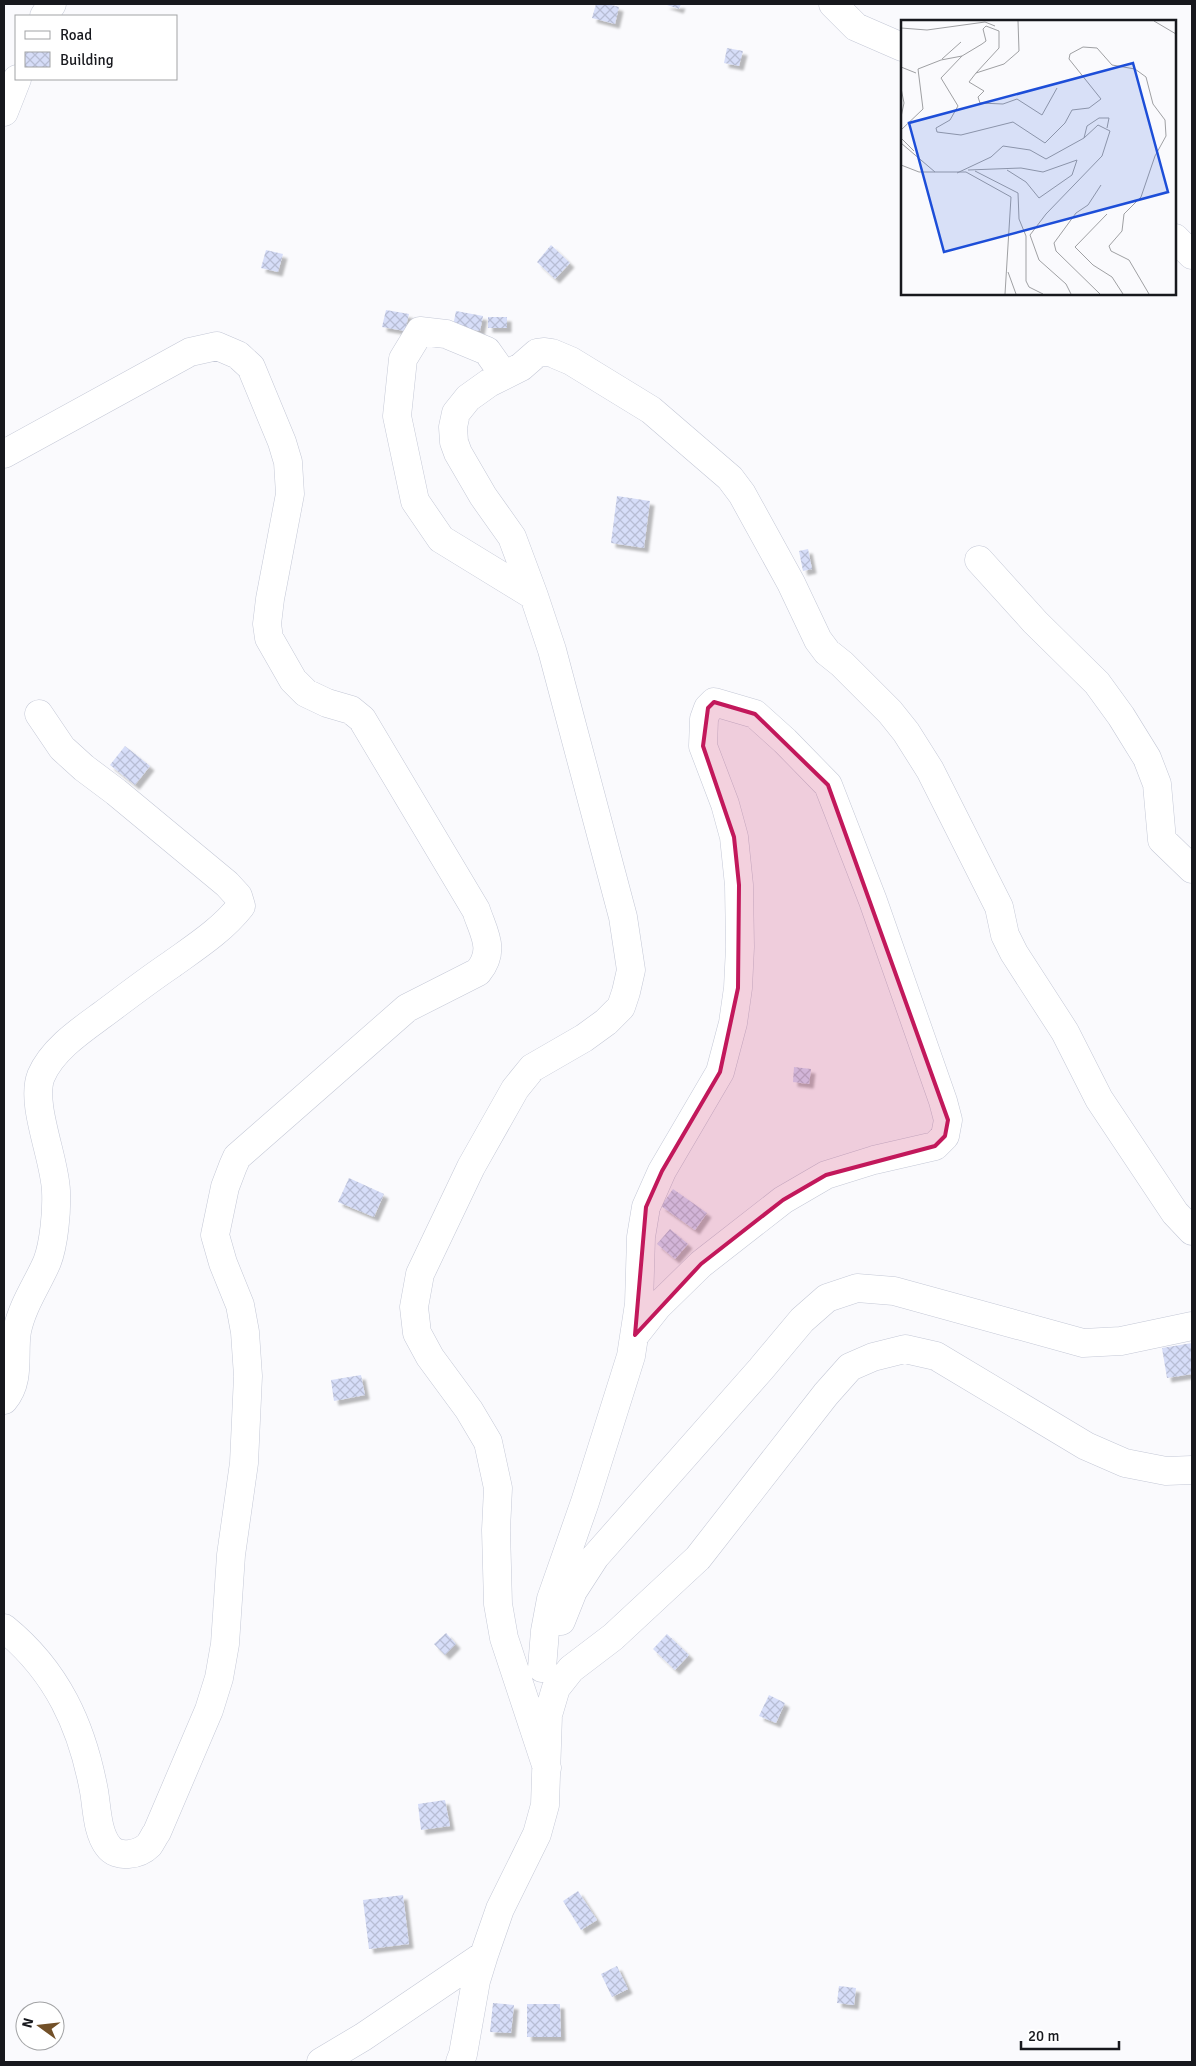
<svg xmlns="http://www.w3.org/2000/svg" width="1196" height="2066" viewBox="0 0 1196 2066" font-family="Signika,sans-serif">
  <style>
    .building { fill: url(#building-cross-hatch); filter: url(#shadow) }
    .lines { fill: none; stroke-linecap: round; stroke-linejoin: round }
    .minor-casing { stroke: #c4c8d6; stroke-width: 29 }
    .minor { stroke: #fff; stroke-width: 28 }
    .marked { fill: #c2185b; fill-opacity: 0.2; stroke: #c2185b; stroke-width: 4; stroke-linejoin: round }
    .inset-road { fill: none; stroke: #9fa0a3; stroke-width: 1 }
    .view { fill: #1d4ed8; fill-opacity: 0.15; stroke: #1d4ed8; stroke-width: 2.5 }
    .inset-edge { fill: none; stroke: #17181d; stroke-width: 2.5 }
  </style>
  <defs>
    <pattern id="building-cross-hatch" width="8" height="8" patternUnits="userSpaceOnUse" patternTransform="scale(1.25)"><rect width="8" height="8" fill="#d6ddf8"/><path d="M0 0l8 8M0 8l8-8" fill="none" stroke="#b7bdd4"/></pattern>
    <filter id="shadow"><feDropShadow dx="4.5" dy="4.5" stdDeviation="1" flood-color="#0004"/></filter>
  </defs>
  <rect width="100%" height="100%" fill="#fafafd"/>
  <path class="building" d="M596 4H608L619 7 615 24 592 18Z
    M664 4H681L679 9Z
    M727 48 743 51 739 66 724 63Z
    M551 245 570 263 555 279 537 262Z
    M266 250 283 254 278 272 261 268Z
    M386 310 409 314 405 331 382 327Z
    M456 311 483 316 480 331 453 326Z
    M488 317H507V328H488Z
    M617 496 650 501 644 548 611 543Z
    M808 549 812 569 803 571 799 551Z
    M125 746 150 766 135 785 110 765Z
    M794 1067 811 1069 809 1084 793 1082Z
    M349 1178 384 1194 374 1217 338 1202Z
    M673 1189 707 1213 695 1230 661 1206Z
    M670 1229 688 1244 675 1259 657 1244Z
    M1192 1343V1374L1167 1378 1162 1348Z
    M361 1375 365 1395 334 1401 331 1380Z
    M446 1633 456 1644 445 1655 434 1644Z
    M667 1634 689 1655 675 1670 653 1649Z
    M769 1695 785 1703 776 1723 759 1716Z
    M445 1800 450 1826 421 1830 418 1804Z
    M578 1891 597 1920 581 1930 563 1901Z
    M403 1895 409 1944 369 1949 363 1900Z
    M617 1966 628 1989 612 1997 601 1974Z
    M839 1986 856 1988 854 2005 837 2003Z
    M493 2003 514 2005 511 2033 490 2032Z
    M527 2004H560L561 2037H527Z"/>
  <g class="lines">
    <defs>
      <path id="minor" d="M833 4 856 27 902 47
        M44 16 52 4
        M4 112 17 79
        M1175 238 1192 255
        M504 375 487 351 446 334 420 331 403 359 397 416 415 501 441 539 534 596
        M4 454 190 352 217 346 238 355 251 367 282 442 288 462 290 494 270 599 267 624 269 638 293 680 306 693 327 703 351 710 362 719 476 910C484 934 496 950 478 972L407 1008 245 1150 237 1157 233 1166 225 1187 215 1235 223 1263 240 1305 245 1332 248 1376 244 1463 231 1555 225 1644 219 1678 209 1710 157 1832C154 1836 152 1841 149 1845 139 1855 117 1859 108 1846 97 1832 97 1808 94 1791 82 1726 57 1671 4 1628
        M979 560 1035 622 1097 683 1121 716 1147 758 1157 784 1162 840 1192 869
        M4 1400C21 1380 13 1354 17 1331 22 1306 37 1285 47 1262 54 1244 57 1211 56 1191 55 1159 30 1104 41 1076 52 1050 80 1031 102 1015 125 998 148 980 172 964 197 946 222 930 241 906L238 896 227 884 116 792 84 768 62 748 39 714
        M561 1621 573 1591 595 1557 761 1369 802 1320 827 1298 857 1288 894 1291 1083 1343 1121 1341 1192 1326
        M542 1668 545 1631 551 1599 585 1502 631 1356 639 1304 641 1237 646 1207 662 1171 720 1072 733 1023 738 988 740 947 739 885 734 837 725 804 703 746 704 719 708 708 714 702 755 714 785 741 828 785 873 901 943 1101 948 1120 945 1136 935 1146 874 1160 826 1175 783 1200 701 1264 657 1307 635 1335
        M547 1768 504 1638 498 1604 496 1530 498 1488 488 1442 469 1410 430 1357 417 1333 414 1307 420 1274 471 1167 515 1089 532 1068 584 1038 606 1022 621 1007 626 992 631 970 623 917 552 650 534 596 512 537 483 496 458 453 454 442 453 427 456 413 468 398 489 383 521 367 537 353 545 352 552 353 571 361 651 410 730 478 742 494 791 583 818 640 827 652 842 664 890 712 906 732 930 770 999 907 1005 935 1014 953 1065 1032 1099 1099 1175 1213 1192 1231
        M321 2062 363 2037 484 1955
        M460 2062 463 2054 476 1981 484 1955 500 1909 537 1834 545 1805 548 1715 556 1688 571 1669 613 1637 698 1558 826 1394 850 1367 873 1357 905 1349 936 1356 1086 1446 1125 1463 1166 1471 1192 1470"/>
    </defs>
    <use href="#minor" class="minor-casing"/>
    <use href="#minor" class="minor"/>
  </g>
  <path class="marked" d="M714 702 755 714 828 785 948 1120 945 1136 935 1146 826 1175 783 1200 701 1264 635 1335 646 1207 662 1171 720 1072 738 988 739 885 734 837 703 746 708 708Z"/>
  <g transform="translate(901 20)">
    <rect width="275" height="275" fill="#fafafd"/>
    <path class="inset-road" d="M253 1 275 14M0 8 26 10 84 2 94 6M61 36 40 58 57 86 49 100 35 108 36 112 60 115 112 102 144 123 164 103 171 90 188 88 200 79 168 39 169 34 182 27 196 28 211 45 234 49 245 57 252 84 264 100 265 116 254 136 240 177 223 194 221 211 208 226 210 231 228 240 248 274M41 39 60 22M0 47 15 53M75 53 68 62 83 71 77 77 79 83 102 84 116 79 141 95 156 68M0 68 3 83 0 97M0 110 22 89 17 49 40 40 61 36 81 24 85 21 82 9 85 6 98 11V28L75 53 103 44 118 31 117 1M0 118 13 131M183 118 186 106 198 98H208L206 108M0 123 34 152M0 145 18 152H65L110 177 104 274M67 150 120 148 142 152 176 140 171 155 138 178 125 162 106 150M74 151 117 173 118 199 125 216V261L128 267 142 274M56 153 90 137 102 126 129 130 145 139 183 118 197 105 209 111 201 136 145 194 129 215 138 240 165 264 170 274M206 194 174 227 192 245 211 257 222 274M107 252 115 274M199 274 155 231 153 223 175 193 187 185 200 165"/>
    <path class="view" d="M232 43 267 172 43 232 8 103Z"/>
    <rect width="275" height="275" class="inset-edge"/>
  </g>
  <rect width="1196" height="2066" fill="none" stroke="#17181d" stroke-width="10"/>
  <rect x="15" y="15" width="162" height="65" fill="#ffffff" stroke="#a2a3a5"/>
  <rect x="25" y="31" width="25" height="8" fill="#ffffff" stroke="#a2a3a5"/>
  <text x="60" y="40" font-size="15" fill="#17181d">Road</text>
  <rect x="25" y="52" width="25" height="15" fill="url(#building-cross-hatch)" stroke="#a2a3a5"/>
  <text x="60" y="65" font-size="15" fill="#17181d">Building</text>
  <g transform="translate(40 2026) rotate(285)"><circle r="24" fill="#ffffff" stroke="#a2a3a5"/>
  <path d="M0-4L9 19L0 12L-9 19Z" fill="#725028"/>
  <text y="-8" font-size="14" font-weight="bold" text-anchor="middle" fill="#17181d">N</text>
  </g>
  <path d="M1021 2041v8h98v-8" fill="none" stroke="#17181d" stroke-width="2.5"/>
  <text x="1028" y="2041" font-size="15" fill="#17181d" stroke="#ffffff" stroke-width="4" paint-order="stroke">20 m</text>
</svg>
